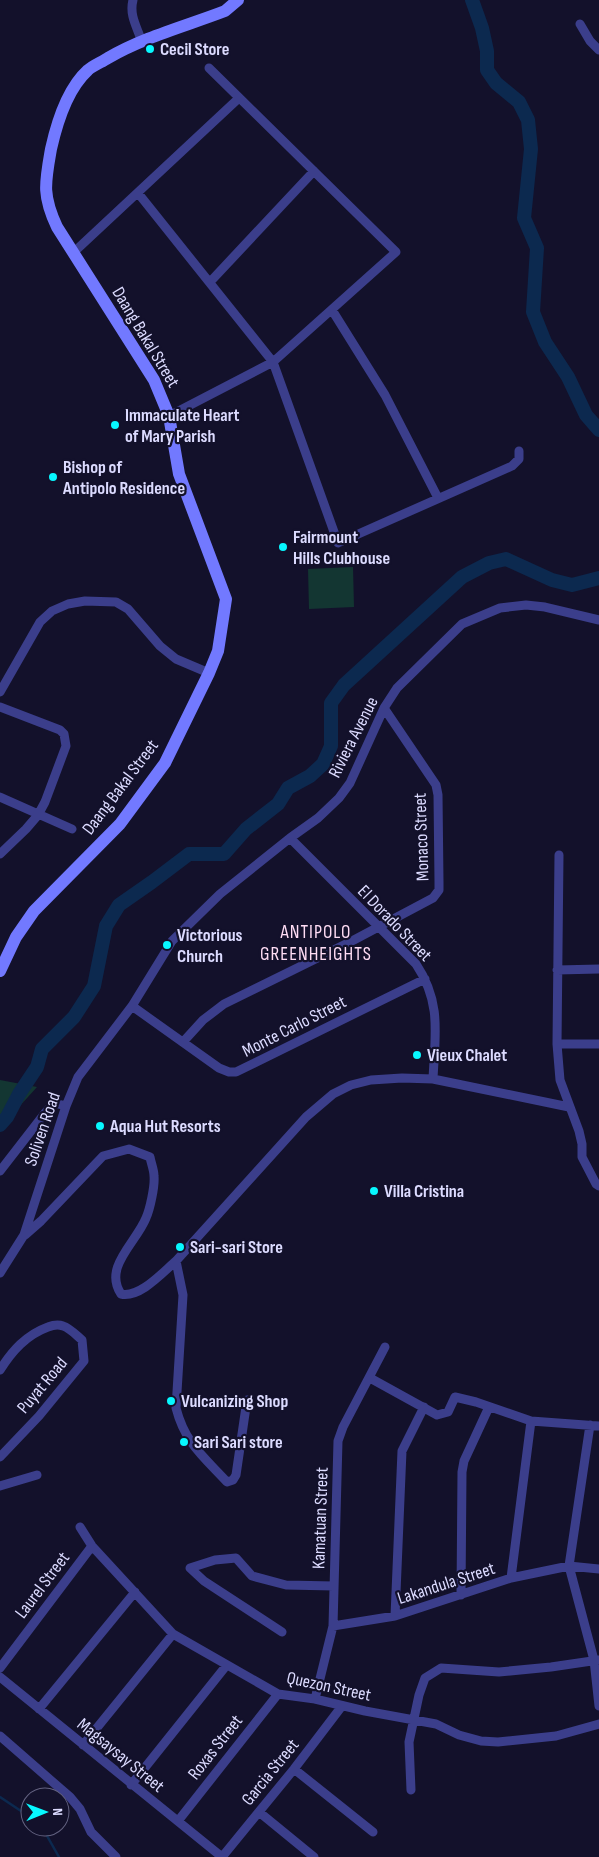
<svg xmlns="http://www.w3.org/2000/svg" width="599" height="1857" viewBox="0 0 599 1857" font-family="'Sofia Sans Condensed',sans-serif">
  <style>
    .green { fill: #133632 }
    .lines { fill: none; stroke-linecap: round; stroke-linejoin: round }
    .stream { stroke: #0c294f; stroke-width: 2.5 }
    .river { stroke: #0c294f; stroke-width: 14 }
    .street { stroke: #3b3e8b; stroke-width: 9 }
    .secondary { stroke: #7279ff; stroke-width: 12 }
    .poi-dot { fill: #07f8ff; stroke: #13112b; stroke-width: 2 }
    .labels { text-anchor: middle; stroke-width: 4.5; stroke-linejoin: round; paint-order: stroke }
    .poi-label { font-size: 18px; font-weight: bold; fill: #dcdbff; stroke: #13112b; text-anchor: start }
    .street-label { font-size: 18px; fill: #dcdbff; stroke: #13112b }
    .neighbourhood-label { font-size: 19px; letter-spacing: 1px; fill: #ffddf5; stroke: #13112b }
  </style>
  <rect width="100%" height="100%" fill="#13112b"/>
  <path class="green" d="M353 567 354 607 309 609 308 569Z
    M0 1080 37 1087 0 1128Z"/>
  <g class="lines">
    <path class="stream" d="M0 1797 30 1817
      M42 1827 59 1857"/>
    <path class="river" d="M472 0 482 28 487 51V70L496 83 519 102 528 120 531 149 524 218 537 248 533 312 545 342 568 377 586 415 599 430
      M0 1125 7 1117 19 1094 37 1067 42 1049 74 1017 94 986 106 926 119 905 152 882 189 854H224L246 829 278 804 288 788 310 776 323 764 331 746V703L344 685 462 577 489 563 506 559 552 580 572 585 599 578"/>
    <path class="street" d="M133 0C129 15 137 27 142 42
      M580 24 590 41 599 50
      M138 193 273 362 338 543 512 466 519 459V451
      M74 252 239 98
      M210 282 314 171
      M332 310 385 395 438 498
      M169 416 273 362 396 252 209 68
      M0 692 40 622 52 611 68 604 85 601 116 602 128 609 160 646 176 659 209 673
      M0 707 60 730 64 734 66 746 45 802 38 815 26 829 0 854
      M0 797 72 829
      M290 838 416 964C442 1003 435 1035 433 1079
      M559 855 557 1044 560 1080 579 1131 582 1144V1157L596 1184 599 1186
      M557 970 599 969
      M132 1006 219 1068 229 1072H236L425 979
      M183 1042 203 1020 224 1004 352 941 433 898 439 890V882L438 795 436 785 384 708
      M557 1044H599
      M0 1171 45 1113 54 1103 66 1106
      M25 1235 41 1221 103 1156 129 1149 150 1157C151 1163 154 1170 154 1176 155 1186 150 1209 146 1218 136 1243 103 1267 121 1294 140 1298 162 1273 176 1261L306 1117 333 1094 351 1085 371 1080 402 1078 433 1079 569 1107
      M176 1261 183 1295 176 1408C185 1443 203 1456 227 1482L233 1480 236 1475 247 1400
      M0 1273 24 1235 66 1106 78 1077 132 1006 172 941 220 894 290 838 318 818 339 798 350 783 384 708 397 688 462 624 500 608 526 605 545 607 599 620
      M0 1370C12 1351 26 1335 48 1327 53 1325 58 1324 63 1326 70 1328 77 1336 82 1340L84 1361 39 1416 0 1457
      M370 1378 437 1415 448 1412 455 1397 476 1402 531 1421 599 1426
      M590 1425 569 1566 594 1660 599 1706
      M0 1486 37 1475
      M80 1527 92 1546 173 1634 278 1694 315 1699 365 1711 436 1724 459 1735 481 1741 498 1742 556 1736 599 1724
      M511 1578 531 1421
      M461 1595 462 1472 464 1461 489 1407
      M395 1616 402 1451 424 1407
      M333 1626 395 1616 511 1578 569 1566 599 1569
      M282 1632 204 1581 190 1568 215 1560 236 1558 252 1576 286 1585 334 1586
      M0 1668 92 1546
      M0 1677 222 1857
      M315 1699 333 1626 338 1441 343 1427 385 1347
      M39 1709 135 1592
      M0 1736 70 1797 80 1809 91 1832 116 1857
      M83 1745 173 1634
      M294 1769 373 1832
      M131 1785 226 1666
      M411 1790 409 1742 419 1695 425 1678 441 1668 499 1672 551 1667 599 1660
      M259 1812 314 1857
      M178 1821 278 1694
      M222 1857 294 1769 342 1706"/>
    <path class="secondary" d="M0 971 16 937 34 911 120 824 165 763 209 673 218 651 226 599 179 474 169 416 154 380 57 227C42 195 45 183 51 149 57 122 67 89 88 70 94 65 102 62 108 58 144 37 186 26 225 11L238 0"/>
  </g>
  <g class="poi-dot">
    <circle cx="150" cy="49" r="5"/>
    <circle cx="115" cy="425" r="5"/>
    <circle cx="53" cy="477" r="5"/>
    <circle cx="283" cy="547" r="5"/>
    <circle cx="167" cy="945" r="5"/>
    <circle cx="417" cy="1055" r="5"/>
    <circle cx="100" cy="1126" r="5"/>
    <circle cx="374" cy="1191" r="5"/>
    <circle cx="180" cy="1247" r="5"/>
    <circle cx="171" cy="1401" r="5"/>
    <circle cx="184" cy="1442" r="5"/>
  </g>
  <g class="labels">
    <g class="poi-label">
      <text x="160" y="55">Cecil Store</text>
      <text x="125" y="421">Immaculate Heart<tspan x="125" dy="21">of Mary Parish</tspan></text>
      <text x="63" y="473">Bishop of<tspan x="63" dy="21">Antipolo Residence</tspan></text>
      <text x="293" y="543">Fairmount<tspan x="293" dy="21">Hills Clubhouse</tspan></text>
      <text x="177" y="941">Victorious<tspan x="177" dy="21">Church</tspan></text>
      <text x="427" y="1061">Vieux Chalet</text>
      <text x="110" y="1132">Aqua Hut Resorts</text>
      <text x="384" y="1197">Villa Cristina</text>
      <text x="190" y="1253">Sari-sari Store</text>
      <text x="181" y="1407">Vulcanizing Shop</text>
      <text x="194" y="1448">Sari Sari store</text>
    </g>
    <g class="street-label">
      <text transform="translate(146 337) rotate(59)" y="6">Daang Bakal Street</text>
      <text transform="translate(353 737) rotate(-63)" y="6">Riviera Avenue</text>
      <text transform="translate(120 787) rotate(-53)" y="6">Daang Bakal Street</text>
      <text transform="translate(421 837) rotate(-92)" y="6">Monaco Street</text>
      <text transform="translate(395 923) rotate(46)" y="6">El Dorado Street</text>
      <text transform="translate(294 1026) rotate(-27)" y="6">Monte Carlo Street</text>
      <text transform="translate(42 1129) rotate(-71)" y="6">Soliven Road</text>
      <text transform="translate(42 1385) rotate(-50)" y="6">Puyat Road</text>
      <text transform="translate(320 1518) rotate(-88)" y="6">Kamatuan Street</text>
      <text transform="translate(446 1583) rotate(-18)" y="6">Lakandula Street</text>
      <text transform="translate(42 1585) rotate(-53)" y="6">Laurel Street</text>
      <text transform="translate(329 1686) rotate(12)" y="6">Quezon Street</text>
      <text transform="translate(215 1747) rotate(-52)" y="6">Roxas Street</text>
      <text transform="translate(121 1755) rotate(39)" y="6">Magsaysay Street</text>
      <text transform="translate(270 1772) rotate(-51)" y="6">Garcia Street</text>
    </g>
    <g class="neighbourhood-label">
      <text x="316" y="938">ANTIPOLO<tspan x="316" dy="22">GREENHEIGHTS</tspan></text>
    </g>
  </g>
  <g transform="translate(45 1812) rotate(89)"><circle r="24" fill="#13112b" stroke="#636280"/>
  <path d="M0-4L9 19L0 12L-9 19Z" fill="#07f8ff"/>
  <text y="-8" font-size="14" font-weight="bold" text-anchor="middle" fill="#dcdbff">N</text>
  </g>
</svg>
